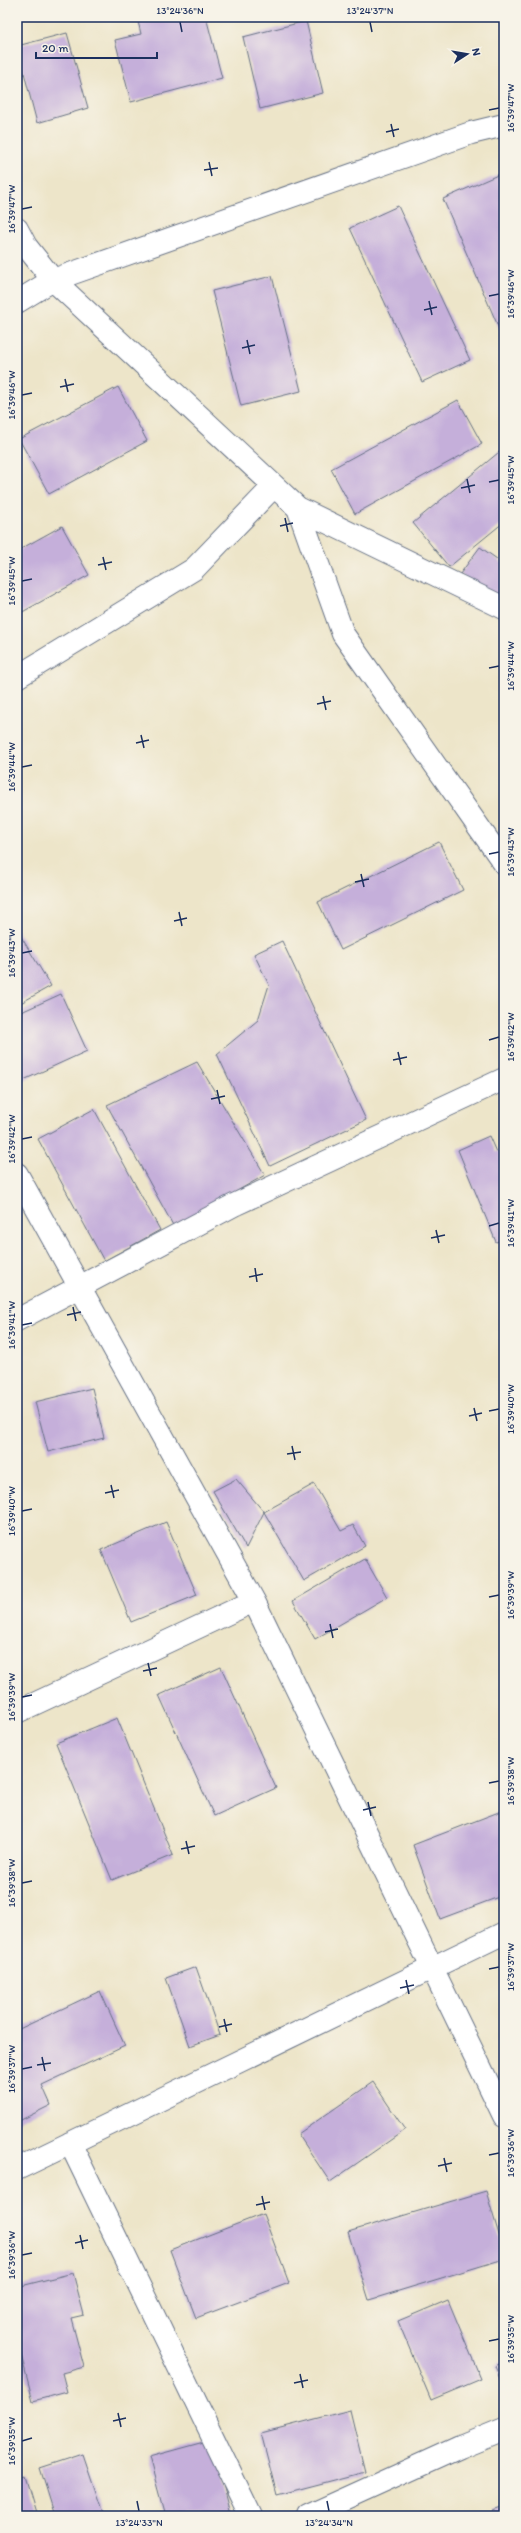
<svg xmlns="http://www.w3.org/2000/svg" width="521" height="2533" viewBox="0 0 521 2533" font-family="Itim,sans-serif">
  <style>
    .building { fill: #c5afda }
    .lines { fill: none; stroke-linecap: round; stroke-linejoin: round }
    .minor-casing { stroke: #646f83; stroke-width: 24 }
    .minor { stroke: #fff; stroke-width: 22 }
    .ticks { fill: none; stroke: #1b2f5e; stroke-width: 1.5 }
    .neatline { fill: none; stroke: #1b2f5e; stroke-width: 1.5 }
    .ticks-label { font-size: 10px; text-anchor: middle; fill: #1b2f5e }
  </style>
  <rect width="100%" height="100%" fill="#f7f3e8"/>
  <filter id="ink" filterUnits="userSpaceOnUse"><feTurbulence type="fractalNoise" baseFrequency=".025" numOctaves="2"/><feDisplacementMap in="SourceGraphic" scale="8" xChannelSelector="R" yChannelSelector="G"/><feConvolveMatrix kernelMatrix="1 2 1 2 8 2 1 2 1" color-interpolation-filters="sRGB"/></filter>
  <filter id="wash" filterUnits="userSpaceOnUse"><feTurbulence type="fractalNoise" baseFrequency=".012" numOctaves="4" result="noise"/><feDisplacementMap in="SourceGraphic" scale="16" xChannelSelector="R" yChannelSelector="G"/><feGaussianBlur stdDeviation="0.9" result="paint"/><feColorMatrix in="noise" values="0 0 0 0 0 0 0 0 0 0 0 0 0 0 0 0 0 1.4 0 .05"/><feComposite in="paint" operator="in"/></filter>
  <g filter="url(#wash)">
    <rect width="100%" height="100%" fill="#ede5c9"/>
    <g id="blocks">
      <path class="building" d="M137 17H206L222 78 131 102 115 40 141 34Z
        M306 21 323 93 260 109 243 37Z
        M67 33 88 108 37 123 17 46Z
        M500 174 504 184V331L501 333 443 199Z
        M398 206 470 360 422 382 350 228Z
        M272 276 301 391 241 406 212 291Z
        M118 387 147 441 49 494 19 439Z
        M458 400 482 444 355 514 331 469Z
        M504 448V522L449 567 413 523Z
        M62 526 89 575 17 615V551Z
        M480 547 504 564V591L497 601 460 574Z
        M439 842 463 890 341 950 318 902Z
        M17 930 51 986 17 1005Z
        M282 941 366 1120 270 1166 217 1054 258 1020 269 985 254 954Z
        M61 994 87 1051 17 1083V1014Z
        M197 1062 265 1175 174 1227 107 1105Z
        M94 1109 160 1230 104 1261 38 1139Z
        M489 1136 496 1152 504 1149V1239L496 1242 458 1150Z
        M92 1388 104 1438 48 1452 35 1402Z
        M236 1479 264 1512 246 1548 213 1491Z
        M314 1484 341 1531 353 1525 365 1546 304 1581 264 1512Z
        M166 1522 197 1595 131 1622 101 1550Z
        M365 1559 387 1597 315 1639 293 1601Z
        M221 1667 276 1788 214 1816 159 1695Z
        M117 1718 173 1855 112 1880 56 1743Z
        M504 1810V1895L440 1919 413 1845Z
        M196 1967 220 2035 190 2046 166 1978Z
        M100 1991 125 2046 42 2085 51 2105 17 2122V2030Z
        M373 2082 405 2130 330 2182 298 2134Z
        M486 2191 504 2252V2259L369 2300 348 2232Z
        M263 2214 289 2283 196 2318 170 2250Z
        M73 2273 84 2315 71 2318 84 2367 62 2373 67 2392 33 2401 17 2339V2287Z
        M448 2300 481 2379 431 2400 398 2321Z
        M504 2362V2389L495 2366Z
        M350 2410 365 2472 277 2495 261 2433Z
        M211 2440 232 2516H165L149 2457Z
        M83 2454 104 2516H55L40 2468Z
        M25 2476 37 2516H17V2479Z
        M504 2505V2516H496L493 2509Z"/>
    </g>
  </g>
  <g filter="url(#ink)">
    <use href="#blocks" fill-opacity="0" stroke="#646f83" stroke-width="1"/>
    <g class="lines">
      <defs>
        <path id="minor" d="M17 229 26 246 53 280 298 508 504 608
          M17 302 53 280 471 133 504 125
          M298 508 343 634 504 863
          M17 677 194 569 273 487
          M17 1174 254 1601 504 2116
          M17 1320 234 1205 504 1079
          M17 1712 254 1601
          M70 2143 251 2516
          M17 2169 504 1933
          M308 2516 460 2447 504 2429"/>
      </defs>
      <use href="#minor" class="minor-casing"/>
      <use href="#minor" class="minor"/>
    </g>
  </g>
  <path class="ticks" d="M180 22 182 32M370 22 372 32M489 110 499 108M391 124 394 137M386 132 399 129M209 162 212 176M204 170 218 168M22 209 32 207M489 296 499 294M429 301 432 315M424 310 437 307M247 340 250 354M242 348 255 345M65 379 68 392M60 387 74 384M22 395 32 393M467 479 470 493M489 482 499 480M461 488 475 485M285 518 288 532M280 526 293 523M103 557 106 570M98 565 112 562M22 581 32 579M489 668 499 666M323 696 326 710M317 704 331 701M141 735 144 748M136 743 149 740M22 767 32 765M489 854 499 852M361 874 364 887M355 882 369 879M179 912 182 926M174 921 187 918M22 953 32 951M489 1040 499 1037M398 1052 401 1065M393 1060 407 1057M217 1090 220 1104M211 1099 225 1096M22 1139 32 1137M489 1226 499 1223M436 1230 439 1243M431 1238 445 1235M255 1268 257 1282M249 1277 263 1274M73 1307 76 1321M67 1315 81 1312M22 1325 32 1323M474 1408 477 1421M489 1411 499 1409M469 1416 482 1413M292 1446 295 1460M287 1454 301 1452M111 1485 114 1498M105 1493 119 1490M22 1511 32 1509M489 1597 499 1595M330 1624 333 1638M325 1632 338 1629M148 1663 151 1676M143 1671 157 1668M22 1697 32 1695M489 1783 499 1781M368 1802 371 1816M363 1810 376 1807M186 1841 189 1854M181 1849 195 1846M22 1883 32 1881M489 1969 499 1967M406 1980 409 1994M400 1988 414 1985M224 2019 227 2032M219 2027 232 2024M42 2057 45 2071M37 2065 51 2063M22 2069 32 2067M489 2155 499 2153M444 2158 447 2172M438 2166 452 2163M262 2196 265 2210M256 2205 270 2202M80 2235 83 2249M75 2243 88 2240M22 2255 32 2253M489 2341 499 2339M300 2374 303 2388M294 2383 308 2380M118 2413 121 2427M113 2421 126 2418M22 2441 32 2438M137 2501 139 2511M327 2501 329 2511"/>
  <rect width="521" height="2533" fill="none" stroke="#f7f3e8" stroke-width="44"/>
  <g transform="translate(467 54) rotate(78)" stroke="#f7f3e8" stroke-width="3" paint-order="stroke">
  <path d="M0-3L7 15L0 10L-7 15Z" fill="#1b2f5e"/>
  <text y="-6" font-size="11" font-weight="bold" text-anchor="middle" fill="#1b2f5e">N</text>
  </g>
  <path d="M36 52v6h121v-6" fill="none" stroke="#1b2f5e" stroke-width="2"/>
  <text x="42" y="52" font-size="12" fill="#1b2f5e" stroke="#f7f3e8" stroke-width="3" paint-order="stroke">20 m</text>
  <rect x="22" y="22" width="477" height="2489" class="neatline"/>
  <g class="ticks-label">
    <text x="180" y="14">13°24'36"N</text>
    <text x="370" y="14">13°24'37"N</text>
    <text transform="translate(510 108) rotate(-90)" y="4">16°39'47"W</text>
    <text transform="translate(11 209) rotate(-90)" y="4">16°39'47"W</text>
    <text transform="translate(510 294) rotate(-90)" y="4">16°39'46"W</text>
    <text transform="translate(11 395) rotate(-90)" y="4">16°39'46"W</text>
    <text transform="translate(510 480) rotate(-90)" y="4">16°39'45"W</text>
    <text transform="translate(11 581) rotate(-90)" y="4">16°39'45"W</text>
    <text transform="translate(510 666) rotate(-90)" y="4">16°39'44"W</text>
    <text transform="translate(11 767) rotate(-90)" y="4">16°39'44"W</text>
    <text transform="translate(510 852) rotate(-90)" y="4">16°39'43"W</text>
    <text transform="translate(11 953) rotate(-90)" y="4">16°39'43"W</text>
    <text transform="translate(510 1037) rotate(-90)" y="4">16°39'42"W</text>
    <text transform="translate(11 1139) rotate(-90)" y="4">16°39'42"W</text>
    <text transform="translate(510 1223) rotate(-90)" y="4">16°39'41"W</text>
    <text transform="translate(11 1325) rotate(-90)" y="4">16°39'41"W</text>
    <text transform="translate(510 1409) rotate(-90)" y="4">16°39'40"W</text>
    <text transform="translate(11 1511) rotate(-90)" y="4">16°39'40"W</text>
    <text transform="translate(510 1595) rotate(-90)" y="4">16°39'39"W</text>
    <text transform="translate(11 1697) rotate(-90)" y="4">16°39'39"W</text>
    <text transform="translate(510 1781) rotate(-90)" y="4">16°39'38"W</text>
    <text transform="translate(11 1883) rotate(-90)" y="4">16°39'38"W</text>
    <text transform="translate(510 1967) rotate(-90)" y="4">16°39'37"W</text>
    <text transform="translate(11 2069) rotate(-90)" y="4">16°39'37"W</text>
    <text transform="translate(510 2153) rotate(-90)" y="4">16°39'36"W</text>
    <text transform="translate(11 2255) rotate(-90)" y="4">16°39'36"W</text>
    <text transform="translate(510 2339) rotate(-90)" y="4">16°39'35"W</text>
    <text transform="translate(11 2441) rotate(-90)" y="4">16°39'35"W</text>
    <text x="139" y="2526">13°24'33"N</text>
    <text x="329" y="2526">13°24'34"N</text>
  </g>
</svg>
